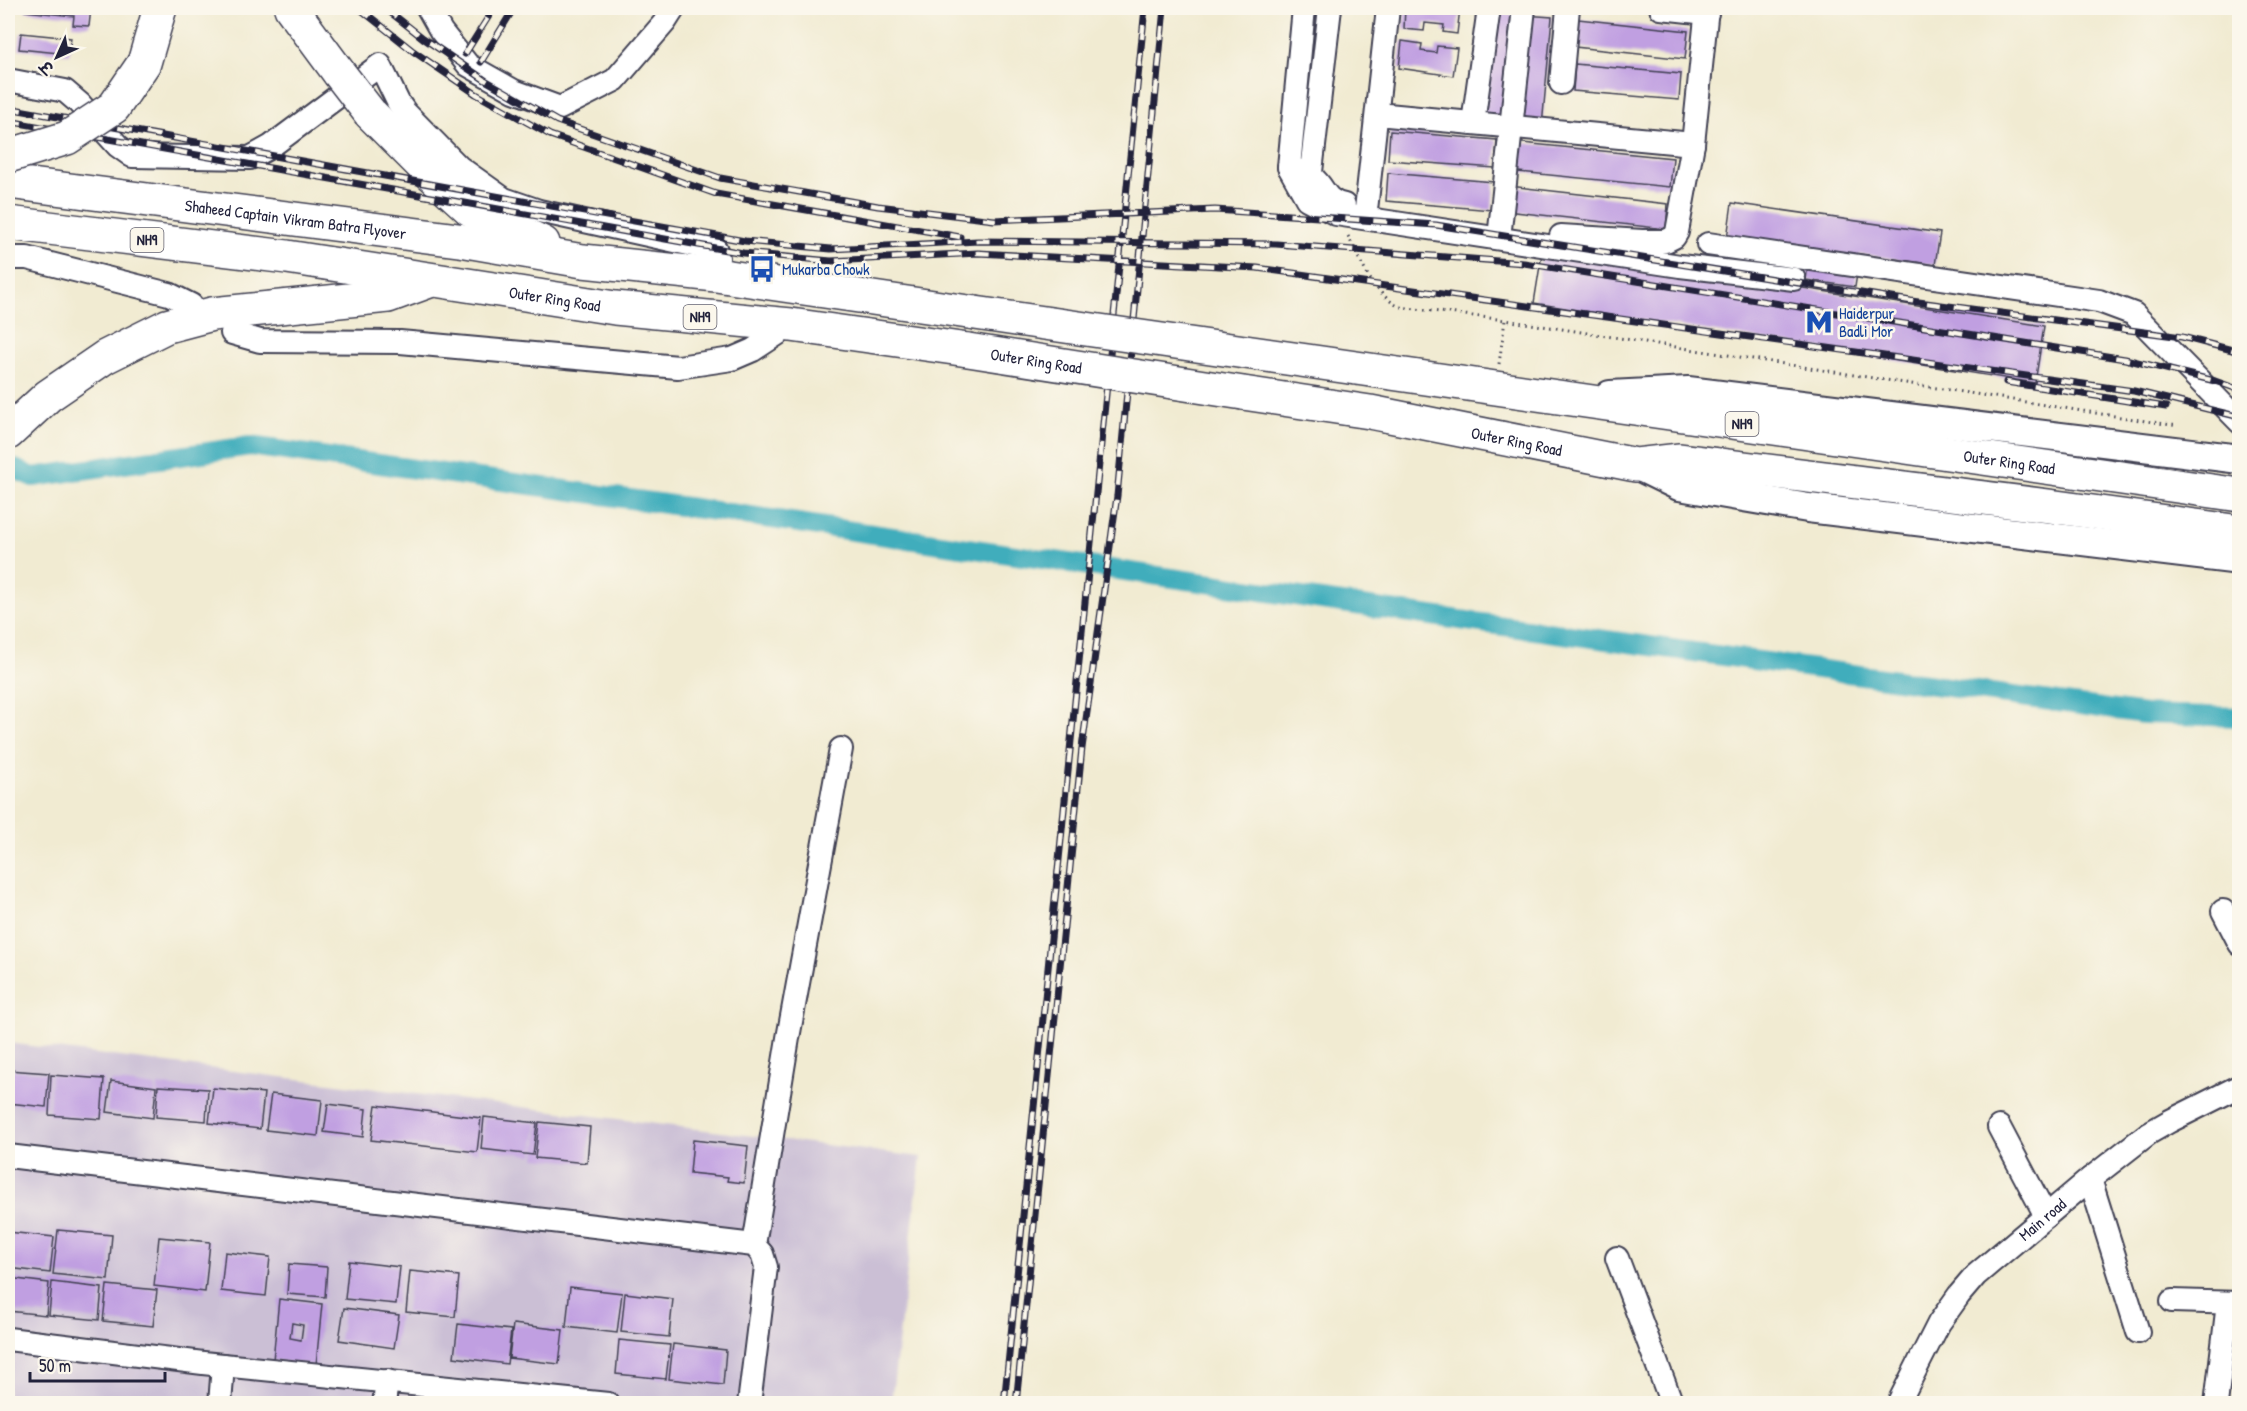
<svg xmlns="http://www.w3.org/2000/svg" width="2247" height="1411" viewBox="0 0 2247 1411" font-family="'Patrick Hand','Playpen Sans Deva',sans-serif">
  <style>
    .industrial { fill: #cbbfd5 }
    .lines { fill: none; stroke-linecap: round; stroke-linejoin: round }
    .canal { stroke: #3fadbc; stroke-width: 20 }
    .building { fill: #c09fe1; fill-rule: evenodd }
    .minor-casing { stroke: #414052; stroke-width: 26 }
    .major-casing { stroke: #414052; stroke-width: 32 }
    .highway-casing { stroke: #414052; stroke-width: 36 }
    .path { stroke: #414052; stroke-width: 3; stroke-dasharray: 1.5 4.5; stroke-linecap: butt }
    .minor { stroke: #fff; stroke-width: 22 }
    .major { stroke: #fff; stroke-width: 28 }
    .highway { stroke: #fff; stroke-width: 33 }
    .rail-casing { stroke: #22223b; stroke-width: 7 }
    .rail { stroke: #fbf7ec; stroke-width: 4.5; stroke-dasharray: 14; stroke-linecap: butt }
    .highway-bridge-casing { stroke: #414052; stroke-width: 36; stroke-linecap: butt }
    .highway-bridge { stroke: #fff; stroke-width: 33 }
    .labels { text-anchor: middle; stroke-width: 5; stroke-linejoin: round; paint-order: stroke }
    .shield { fill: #fbf7ec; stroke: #636270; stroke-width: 1.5 }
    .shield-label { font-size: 15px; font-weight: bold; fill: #22223b }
    .street-label { font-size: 16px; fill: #22223b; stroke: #fbf7ec }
    .transit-label { font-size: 16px; fill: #164399; stroke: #fbf7ec; text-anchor: start }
  </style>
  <rect width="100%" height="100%" fill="#fbf7ec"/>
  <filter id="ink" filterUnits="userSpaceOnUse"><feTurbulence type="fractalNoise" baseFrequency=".0167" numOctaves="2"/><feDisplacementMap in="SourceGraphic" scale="12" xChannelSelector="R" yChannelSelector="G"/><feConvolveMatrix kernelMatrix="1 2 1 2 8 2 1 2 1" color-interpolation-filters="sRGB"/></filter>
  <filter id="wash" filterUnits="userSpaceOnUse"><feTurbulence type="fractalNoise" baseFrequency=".008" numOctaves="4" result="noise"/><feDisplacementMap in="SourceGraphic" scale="24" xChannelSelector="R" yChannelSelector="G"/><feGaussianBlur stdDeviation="1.35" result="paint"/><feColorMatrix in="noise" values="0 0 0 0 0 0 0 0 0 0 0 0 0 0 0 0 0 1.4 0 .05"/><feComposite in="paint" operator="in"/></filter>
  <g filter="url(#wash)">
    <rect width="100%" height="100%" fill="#f1ebd2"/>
    <path class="industrial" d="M8 1043 921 1157 891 1403 8 1404Z"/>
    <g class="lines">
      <path class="canal" d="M8 466 33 477 250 446 737 514 1424 615 2145 714 2240 717"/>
    </g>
    <g id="blocks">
      <path class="building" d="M26 8H91L89 26 73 25 74 16 25 11Z
        M1405 8H1460L1457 34 1443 32 1444 25 1425 23 1424 31 1404 29Z
        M1493 12 1514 15 1501 120 1479 117Z
        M1524 15 1552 17 1542 126 1515 123Z
        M1578 19 1688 31 1685 59 1575 47Z
        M21 33 71 38 69 54 19 49Z
        M1402 41 1422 44 1421 51 1436 53 1437 46 1457 48 1453 76 1399 68Z
        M1575 64 1681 74 1679 100 1573 91Z
        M1390 131 1497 140 1495 168 1388 160Z
        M1512 142 1673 158 1670 187 1509 171Z
        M1388 173 1494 182 1492 210 1386 201Z
        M1509 186 1668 204 1666 229 1506 211Z
        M1732 203 1940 233 1935 265 1860 254 1855 287 1806 280 1810 250 1727 238Z
        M1543 247 2044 326 2035 383 1534 303Z
        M8 1070 49 1073 46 1107 8 1103Z
        M51 1075 104 1079 101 1119 49 1115Z
        M111 1081 156 1087 153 1118 107 1112Z
        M158 1086 208 1089 206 1121 156 1117Z
        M213 1088 264 1093 260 1129 209 1123Z
        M271 1094 322 1100 318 1136 266 1130Z
        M328 1104 366 1109 363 1137 324 1132Z
        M376 1105 481 1118 477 1152 371 1140Z
        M484 1117 537 1123 533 1155 481 1149Z
        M539 1122 590 1127 587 1163 535 1158Z
        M693 1140 748 1146 744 1183 727 1181 728 1177 690 1173Z
        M58 1230 112 1235 108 1280 53 1274Z
        M8 1232 54 1237 50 1273 8 1268Z
        M159 1237 210 1242 205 1292 154 1286Z
        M225 1252 270 1257 266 1296 221 1291Z
        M349 1261 400 1267 396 1304 345 1299Z
        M289 1264 327 1267 325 1297 287 1294Z
        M410 1271 459 1276 455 1317 406 1312Z
        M8 1278 49 1283 46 1315 8 1311Z
        M52 1282 102 1288 99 1320 49 1315Z
        M107 1285 157 1290 153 1326 103 1321Z
        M570 1287 622 1293 617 1333 566 1327Z
        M625 1293 673 1299 669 1337 621 1332Z
        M279 1299 322 1304 316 1365 273 1360ZM292 1323 303 1325 301 1340 290 1338Z
        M344 1308 399 1315 394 1348 339 1340Z
        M458 1324 511 1330 507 1364 454 1357Z
        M513 1324 563 1330 559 1364 509 1358Z
        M619 1340 670 1345 666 1379 616 1374Z
        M673 1344 726 1350 723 1385 669 1379Z"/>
    </g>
  </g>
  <g filter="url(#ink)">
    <use href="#blocks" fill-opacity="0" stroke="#414052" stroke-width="1.5"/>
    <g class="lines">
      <defs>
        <g id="minor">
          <path d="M428 8 441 31 468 65 514 91 560 108 615 80 665 22 674 8"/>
          <path d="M1304 8 1289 167 1307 199 1336 214 1680 266 1794 279"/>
          <path d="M1661 8 1707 13"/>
          <path d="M8 80 65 91 79 103 118 146 132 156 250 158 270 147 380 65 398 102 405 112 459 167 504 199 539 211 716 250 718 258 716 275"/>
          <path d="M1561 83 1568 8"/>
          <path d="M1377 114 1693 144"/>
          <path d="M1473 123 1489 8"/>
          <path d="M1289 167C1296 170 1306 172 1312 177 1326 188 1323 200 1344 205"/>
          <path d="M1309 189 1330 8"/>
          <path d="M1366 210 1388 8"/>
          <path d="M1500 229 1524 8"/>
          <path d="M1561 236 1642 241H1666L1674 237 1677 232 1693 144 1707 8"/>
          <path d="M1708 244 2099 301 2134 314 2240 422"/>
          <path d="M8 258H27L169 294 191 305"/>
          <path d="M232 333 260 341 400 342 678 367 732 359 753 350 791 325"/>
          <path d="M2223 911 2240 944"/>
          <path d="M1999 1127 2046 1216"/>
          <path d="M8 1156 754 1245 762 1254 766 1267 749 1404"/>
          <path d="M2090 1179 2138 1332"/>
          <path d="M754 1245 788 1038 841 749"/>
          <path d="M1617 1258 1672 1404"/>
          <path d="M2172 1301 2240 1303"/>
          <path d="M8 1339 203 1363 608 1404"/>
          <path d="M220 1404 223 1365"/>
          <path d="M384 1404 387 1381"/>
          <path id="s1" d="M1898 1404 1939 1323 1959 1295 1976 1275 2090 1179 2149 1133 2170 1121 2240 1086"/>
          <path d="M2216 1404 2228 1303"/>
        </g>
        <path id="major" d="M1610 395 1688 391 2240 459
          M1636 465 1679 486 1808 508 2240 560"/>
        <g id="highway">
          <path d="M291 8 339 73"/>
          <path d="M370 113 428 171 470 209 543 243"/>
          <path id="s2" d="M8 182 466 241 583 261 716 275 975 313"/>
          <path id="s3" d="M8 223 287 257 615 308 791 325 968 350"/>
          <path id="s4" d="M1245 352 2240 495"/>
          <path id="s5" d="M1243 393 1370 412 1636 465 1680 460 2049 506 2240 532"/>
          <path d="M8 433 48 396 105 357 167 326 212 314 388 296 429 281"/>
        </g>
      </defs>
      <use href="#minor" class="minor-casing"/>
      <use href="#major" class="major-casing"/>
      <use href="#highway" class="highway-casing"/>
      <path class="path" d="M1348 236C1361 262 1372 293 1400 307L1505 320
        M1499 364 1505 320 2178 426"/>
      <use href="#minor" class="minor"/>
      <use href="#major" class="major"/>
      <use href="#highway" class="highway"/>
      <defs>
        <path id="rail" d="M359 8 413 51 476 94 550 135 716 194 960 237
          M385 8 423 38 485 80 557 121 720 178 878 206 994 220 1215 210 1436 225 1911 301 2182 337 2240 352
          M465 54 494 8
          M481 62 514 8
          M8 108 745 241 831 249 978 241 1276 244 1524 263 2125 359 2215 381 2240 390
          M8 121 743 253 831 261 978 253 1257 268 2134 391 2240 417
          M2006 382 2166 407
          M1004 1404 1145 8
          M1016 1404 1082 748 1117 496 1164 8"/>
      </defs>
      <use href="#rail" class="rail-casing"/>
      <use href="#rail" class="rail"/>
      <defs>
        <g id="highway-bridge">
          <path d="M339 73 370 113"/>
          <path d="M8 156 67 138 114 107 144 63 160 8"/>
          <path d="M975 313 1245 352"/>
          <path id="s6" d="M968 350 1243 393"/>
        </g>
      </defs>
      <use href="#highway-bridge" class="highway-bridge-casing"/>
      <use href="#highway-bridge" class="highway-bridge"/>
    </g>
  </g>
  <defs>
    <symbol id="bus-bare" viewBox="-9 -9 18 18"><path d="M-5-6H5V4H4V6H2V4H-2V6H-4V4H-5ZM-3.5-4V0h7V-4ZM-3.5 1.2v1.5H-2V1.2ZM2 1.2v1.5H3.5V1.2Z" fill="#1a4fb4" stroke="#fbf7ec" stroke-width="2.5" paint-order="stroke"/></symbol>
    <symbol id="metro-bare" viewBox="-9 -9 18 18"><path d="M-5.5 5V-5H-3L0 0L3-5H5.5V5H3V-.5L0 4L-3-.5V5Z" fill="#1a4fb4" stroke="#fbf7ec" stroke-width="2.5" paint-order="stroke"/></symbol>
  </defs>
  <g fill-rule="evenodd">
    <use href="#bus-bare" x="743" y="250" width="38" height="38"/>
    <use href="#metro-bare" x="1800" y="303" width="38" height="38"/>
  </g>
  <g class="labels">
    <g class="shield">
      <rect x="130.5" y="228" width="33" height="24" rx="4.5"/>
      <rect x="683.5" y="305" width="33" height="24" rx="4.5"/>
      <rect x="1725.5" y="412" width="33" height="24" rx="4.5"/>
    </g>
    <g class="shield-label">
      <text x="147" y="245">NH9</text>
      <text x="700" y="322">NH9</text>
      <text x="1742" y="429">NH9</text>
    </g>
    <g class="street-label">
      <text dy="6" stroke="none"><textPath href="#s2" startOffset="290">Shaheed Captain Vikram Batra Flyover</textPath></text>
      <text dy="6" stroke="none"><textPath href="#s3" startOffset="552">Outer Ring Road</textPath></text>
      <text dy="6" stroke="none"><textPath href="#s6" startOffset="69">Outer Ring Road</textPath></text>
      <text dy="6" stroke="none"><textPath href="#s5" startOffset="278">Outer Ring Road</textPath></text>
      <text dy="6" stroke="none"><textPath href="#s4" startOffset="772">Outer Ring Road</textPath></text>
      <text dy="6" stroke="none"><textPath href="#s1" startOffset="238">Main road</textPath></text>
    </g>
    <g class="transit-label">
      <text x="782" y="275">Mukarba Chowk</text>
      <text x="1839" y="319">Haiderpur<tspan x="1839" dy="18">Badli Mor</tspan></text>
    </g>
  </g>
  <rect width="2247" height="1411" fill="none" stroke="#fbf7ec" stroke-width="30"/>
  <g transform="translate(57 57) rotate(225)" stroke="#fbf7ec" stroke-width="4.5" paint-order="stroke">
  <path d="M0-4.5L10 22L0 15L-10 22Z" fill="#22223b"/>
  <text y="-9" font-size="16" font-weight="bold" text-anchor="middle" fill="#22223b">उ</text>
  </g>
  <path d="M30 1372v9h135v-9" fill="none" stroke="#22223b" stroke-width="3"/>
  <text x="39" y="1372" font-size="18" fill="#22223b" stroke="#fbf7ec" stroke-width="4.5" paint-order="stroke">50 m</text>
</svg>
